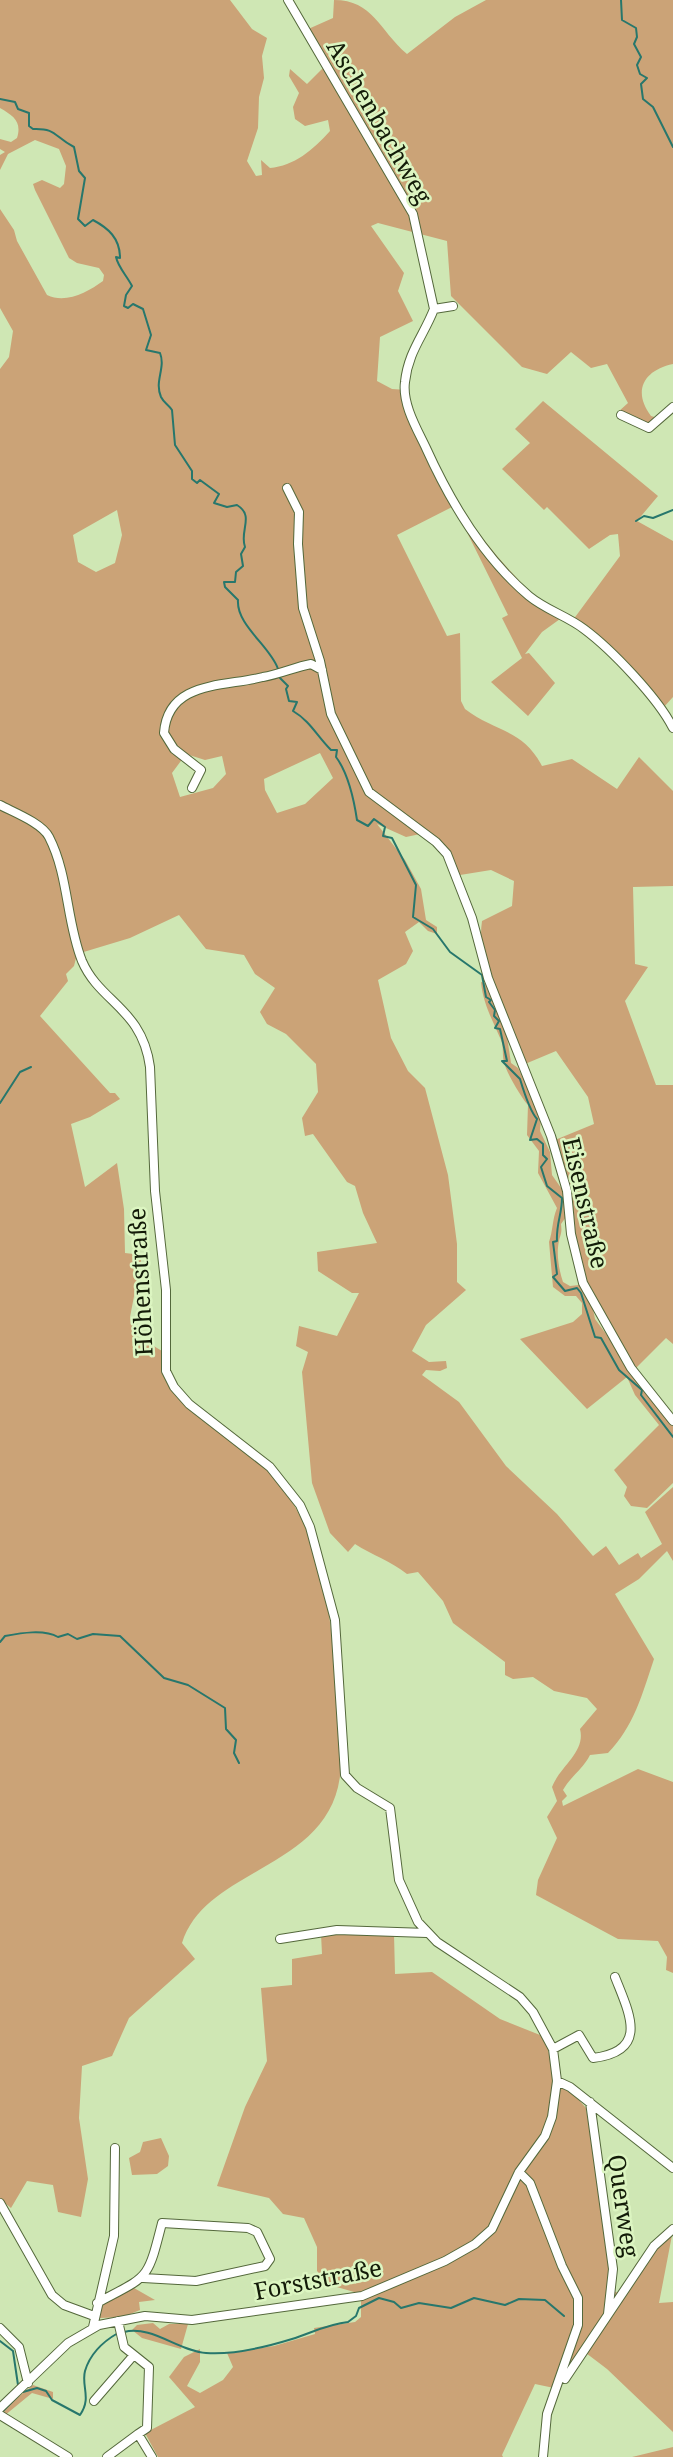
<svg xmlns="http://www.w3.org/2000/svg" width="673" height="2457" viewBox="0 0 673 2457" font-family="'Noto Serif',serif">
  <style>
    .green { fill: #cba377; fill-rule: evenodd }
    .lines { fill: none; stroke-linecap: round; stroke-linejoin: round }
    .stream { stroke: #27776c; stroke-width: 2 }
    .minor-casing { stroke: #54683b; stroke-width: 10 }
    .minor { stroke: #fff; stroke-width: 8 }
    .labels { text-anchor: middle; stroke-width: 5; stroke-linejoin: round; paint-order: stroke }
    .street-label { font-size: 24px; fill: #131b08; stroke: #dcf5c1 }
  </style>
  <rect width="100%" height="100%" fill="#cfe7b4"/>
  <path class="green" d="M0 0H230L252 29 267 38 262 56 264 78 259 97 258 128 247 161 256 176 262 175 261 160 270 168C294 166 313 150 330 131L328 120 305 126 295 119 293 107 299 93 289 76 290 69 307 84 325 66 306 30 333 18 334 0C373 0 379 30 407 54L455 17 486 0H673V364C644 370 632 391 651 416L658 418 652 425 629 419 618 412 628 403 607 364 591 368 571 352 547 374 522 367 451 296 447 241 378 223 371 226 404 273 398 291 413 321 380 337 377 381 392 389 407 390C433 482 489 558 560 619L542 632 525 654 529 653 555 683 528 716 491 682 522 658 502 618 508 615 454 506 397 535 447 636 460 633 461 701 465 709C495 732 523 729 542 766L572 759 617 789 639 757 673 791V886L633 887 635 964 648 967 625 1001 656 1085H673V1344L666 1338 636 1368 584 1282 555 1140 594 1124 588 1097 556 1051 525 1064C508 1022 475 968 482 921L512 906 514 881 491 870 460 875 448 852 425 833 406 837 377 824 405 860 421 889 426 920 437 927V934L428 931 419 922 405 932 413 951 406 964 378 980 391 1038 408 1071 425 1088 448 1175 457 1244V1282L466 1290 426 1325 412 1351 429 1362 446 1361 447 1368 440 1371 426 1370 422 1375 459 1402 506 1466 557 1514 593 1556 606 1546 619 1565 638 1553 641 1558 662 1544 645 1512 673 1487V1561L667 1551 639 1579 615 1594 654 1659C642 1695 634 1726 608 1753L590 1755C583 1769 571 1776 563 1790L567 1796 562 1801 563 1806 638 1769 673 1782V1973L666 1970 667 1957 658 1941 618 1939 536 1895 538 1880 557 1838 547 1817 557 1801 552 1787C560 1766 586 1752 580 1729L597 1709 587 1698 554 1691 533 1677 513 1679 505 1675V1662L453 1623 443 1601 418 1572 407 1574C391 1561 372 1555 355 1544L348 1552 330 1533 312 1483 302 1372 308 1352 296 1346 299 1326 337 1336 359 1293H352L318 1271 317 1252 377 1243 363 1213 355 1186 347 1182 313 1134 305 1136 302 1118 318 1092 316 1064 286 1034 267 1024 260 1012 275 988 255 974 244 955 206 949 179 915 130 938 77 954 74 966 66 974 68 981 40 1016 110 1093H115L120 1099 90 1117 71 1124 85 1187 117 1163 124 1209 125 1253 142 1255 130 1317 141 1346 152 1345 162 1351C158 1398 205 1419 238 1444 258 1459 278 1480 292 1502 331 1562 334 1653 338 1723 339 1739 342 1759 340 1776 328 1870 206 1867 182 1943L195 1959 129 2018 112 2056 82 2066 79 2118 88 2179 81 2217 58 2212 53 2185 27 2181 11 2208 0 2199V369L9 357 13 331 0 308V209L14 230 17 241 47 295C66 304 88 292 103 281L104 275 99 268 77 263 69 258 35 190 33 184 42 180 60 188 64 184 66 166 59 149 35 140 8 154 0 170V155L5 152 0 149V139L11 142 17 138C22 122 14 116 0 108ZM117 510 122 535 115 563 96 572 78 562 73 535ZM320 753 333 778 305 804 277 813 265 790 264 779ZM186 754 205 760 222 756 226 774 213 788 180 797 172 773Z
    M543 401 658 496 637 521 673 541V697L663 708 573 620 620 556 618 534 610 535 589 549 547 507 544 510 502 469 530 443 515 429Z
    M481 982 485 983 507 1037 511 1063 518 1068 536 1104 541 1117 540 1131 550 1152 552 1175 566 1195V1217L561 1224C562 1233 561 1233 559 1241 556 1254 559 1270 563 1282L570 1286 579 1285 593 1309 595 1319 673 1424V1483L647 1508 631 1506 624 1496 627 1487 614 1470 659 1425 635 1395 627 1377 587 1409 520 1339 573 1322 582 1314V1303L576 1296H565L553 1287 549 1242C553 1231 552 1220 557 1208L538 1173 539 1151 527 1135 528 1105C521 1097 506 1072 504 1062 502 1055 504 1047 501 1040 493 1021 483 1004 481 982Z
    M328 1933 394 1934 395 1974 432 1972 500 2019 545 2037 553 2071 586 2108 614 2291 620 2294 636 2264 673 2230 659 2303 673 2302V2432L607 2369 582 2350 554 2388 535 2384 502 2455 503 2457H158L145 2433 195 2407 169 2377 184 2357 200 2349V2362L187 2386 200 2393 223 2380 233 2367 227 2353 274 2346 315 2334 314 2328 355 2322 361 2317V2294L330 2285 317 2271V2247L304 2218 283 2214 269 2198 217 2186 245 2107 267 2061 261 1988 292 1985V1959L322 1954 321 1934Z
    M161 2138 169 2156 168 2166 157 2174 132 2175 129 2158 140 2152 143 2142Z
    M134 2288 155 2300 139 2302 140 2310 123 2317 100 2318 97 2314 101 2304Z
    M153 2323 160 2329 169 2324H188L181 2349 142 2338 132 2330 137 2325Z
    M33 2385 53 2392V2399L32 2393 4 2416 0 2412Z
    M673 2447V2457H632Z"/>
  <g class="lines">
    <path class="stream" d="M621 0 622 20 636 28 637 37 634 44 641 57 637 65 640 74 647 78 641 84 643 99 653 107 673 147
      M0 99 15 102 18 109 29 113V126L33 129C57 128 54 137 74 147L79 171 85 178 78 219 85 226 93 220C108 228 120 238 120 258L116 257C118 267 127 276 132 286L126 295 124 306 128 308 133 304 143 309 151 335 146 350 160 353C166 368 154 381 161 397 164 403 168 404 172 410L175 445 192 471V479L197 483 200 480 219 494 214 503 227 507 237 505C255 516 239 531 245 547L241 554 243 566 236 572 235 582H224L225 587 238 600C236 625 271 647 278 669
      M636 521 644 516 653 518 673 510
      M280 678 288 686 286 689 289 701 297 702 293 711C310 721 317 736 331 750H337L336 757C348 773 354 800 357 820L368 826 374 819 385 827 383 836 392 838 416 885 413 917 433 929 450 952 482 975 486 997 491 1000 489 1002 495 1010 494 1016 499 1021 495 1028 500 1029 507 1061H502L520 1079C523 1089 530 1111 537 1119L530 1140 537 1139 543 1144V1155L547 1159 541 1167 547 1186 562 1198C562 1214 556 1224 557 1241L553 1242 557 1274 553 1277 565 1291 577 1288 581 1293 595 1337 601 1338 619 1370 642 1390 641 1395 673 1437
      M0 1103 20 1072 31 1067
      M0 1642 5 1636C21 1633 44 1629 58 1637L68 1634 77 1639 93 1634 120 1636 164 1678 188 1685 225 1708 226 1729 236 1740 234 1753 239 1763
      M124 2332C152 2325 178 2351 206 2353 233 2355 266 2347 292 2339 311 2333 328 2324 348 2322L356 2316 359 2308 379 2298 394 2302 401 2308 419 2303 451 2308 474 2298 505 2305 519 2299 545 2300 564 2316
      M0 2341 13 2351 18 2385
      M23 2392 37 2388 46 2391 52 2400 80 2415C92 2398 81 2386 85 2371 90 2354 104 2341 118 2333
      M1 2413 19 2395"/>
    <defs>
      <path id="minor" d="M288 0 413 214 434 309
        M453 306 434 309C424 335 408 352 405 382 402 404 417 429 426 448 450 501 484 558 529 596 546 610 567 616 584 629 611 649 658 698 673 728
        M621 415 649 428 673 407
        M287 488 299 512 298 544 303 608 320 661 331 714 369 792 436 842 447 854 472 918 488 978 551 1136 567 1191 571 1234 583 1283 631 1368 673 1421
        M192 788 201 770 174 749 164 733C168 680 225 687 263 677 280 674 295 667 311 664L322 670
        M0 805C13 812 42 823 49 837 69 876 66 921 82 961 100 1003 142 1008 150 1067L155 1191 166 1290V1371L174 1387 189 1404 270 1467 300 1505 310 1527 335 1620 345 1775 357 1788 390 1808 399 1880 418 1922 437 1942 520 1997 533 2012 553 2049 557 2081 552 2117 545 2136 519 2172 492 2229 475 2244 445 2261 362 2296 192 2320 145 2316 99 2325 68 2343 0 2408
        M280 1939 337 1930 427 1933
        M553 2049 579 2035 593 2058C650 2051 629 2013 615 1977
        M557 2081 570 2087 673 2168
        M590 2102 613 2269 608 2314
        M519 2172 530 2183 562 2266 578 2298V2325L547 2414 543 2457
        M0 2203 52 2295 64 2305 94 2316
        M97 2303C149 2275 147 2282 162 2223L248 2228 257 2232 270 2259 265 2266 196 2281 143 2278
        M118 2321 124 2347 149 2367 147 2428 138 2434
        M93 2327 114 2236 115 2148
        M0 2328 19 2347 28 2383
        M565 2379 654 2246 673 2229
        M94 2401 133 2356
        M0 2415 68 2457
        M107 2457 138 2434 152 2457"/>
    </defs>
    <use href="#minor" class="minor-casing"/>
    <use href="#minor" class="minor"/>
  </g>
  <g class="labels">
    <g class="street-label">
      <text transform="translate(379 122) rotate(60)" y="8">Aschenbachweg</text>
      <text transform="translate(585 1203) rotate(77)" y="8">Eisenstraße</text>
      <text transform="translate(141 1282) rotate(-93)" y="8">Höhenstraße</text>
      <text transform="translate(623 2206) rotate(82)" y="8">Querweg</text>
      <text transform="translate(318 2280) rotate(-11)" y="8">Forststraße</text>
    </g>
  </g>
</svg>
